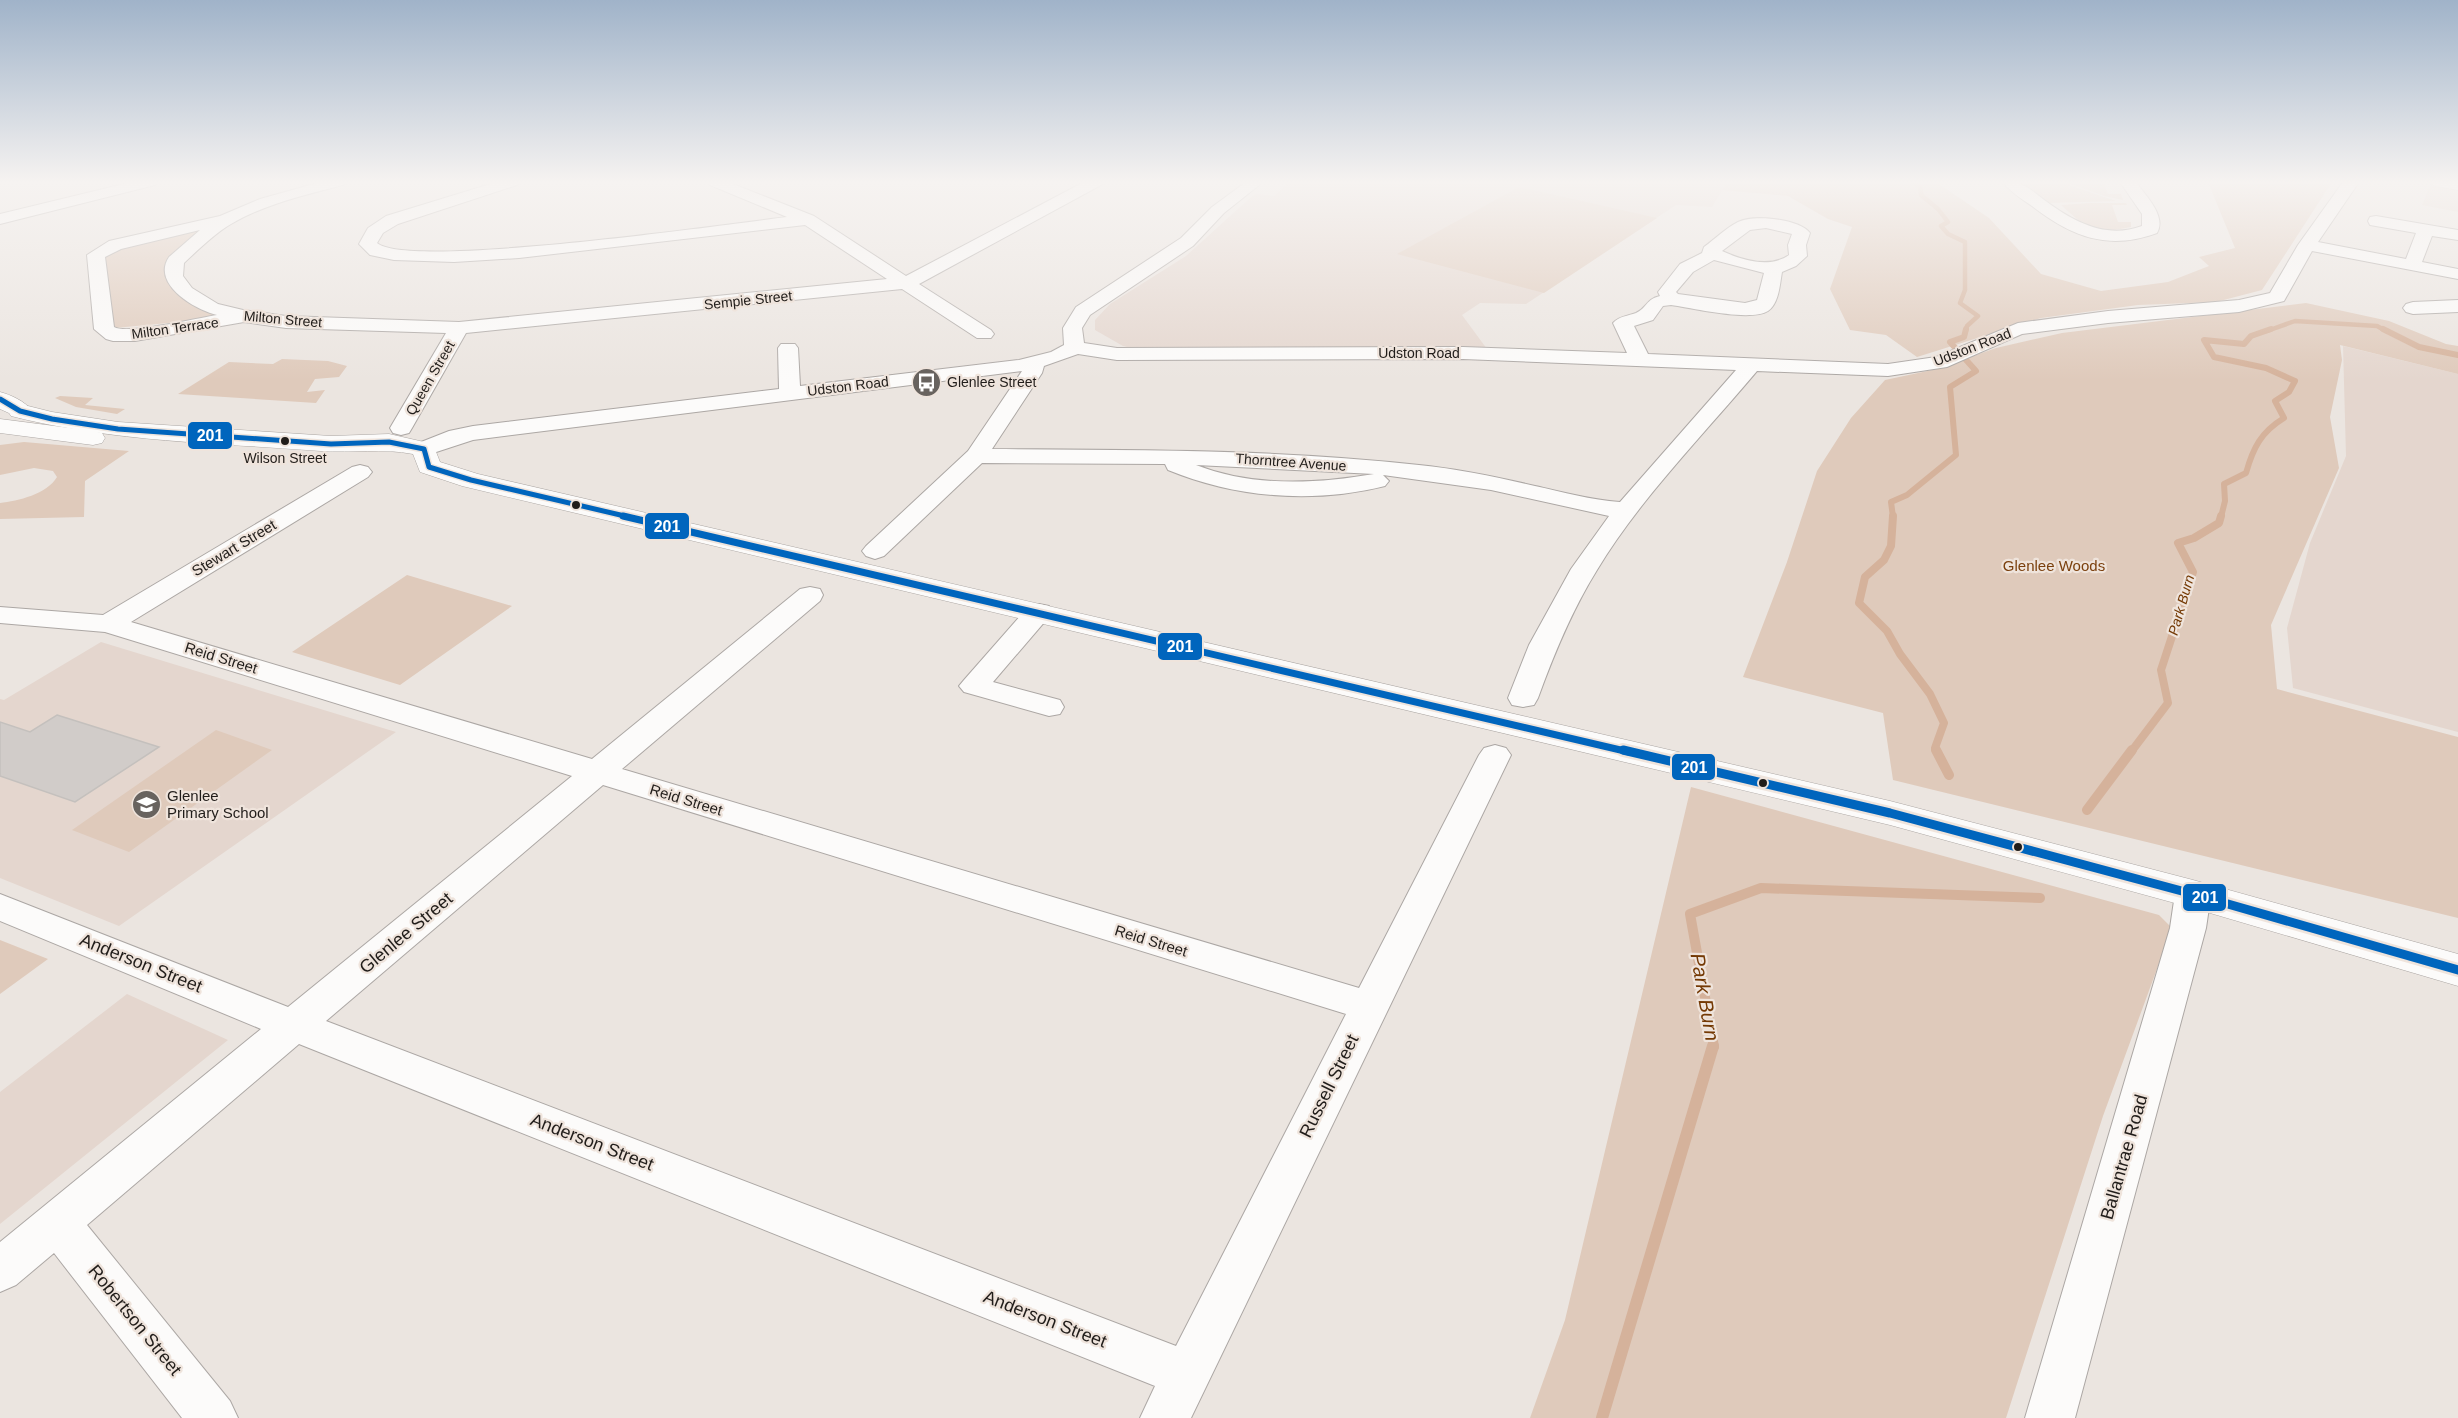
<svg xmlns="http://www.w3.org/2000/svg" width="2458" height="1418" viewBox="0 0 2458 1418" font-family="Helvetica,sans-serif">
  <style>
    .built { fill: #e4d6ce }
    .green { fill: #dfcabb }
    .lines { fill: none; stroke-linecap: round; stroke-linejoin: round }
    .stream-far4 { stroke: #d5b29b; stroke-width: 4.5 }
    .stream-far3 { stroke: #d5b29b; stroke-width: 6 }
    .stream-far2 { stroke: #d5b29b; stroke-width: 8 }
    .stream-far1 { stroke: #d5b29b; stroke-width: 10 }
    .stream { stroke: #d5b29b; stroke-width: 12 }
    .building { fill: #d1ccc9; stroke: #c4c0bd; stroke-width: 1.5 }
    .minor-casing { stroke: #aca7a4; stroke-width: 2 }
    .tertiary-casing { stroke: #aca7a4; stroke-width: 1 }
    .secondary-casing { stroke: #aca7a4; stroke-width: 1 }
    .primary-casing { stroke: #aca7a4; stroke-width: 1 }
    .minor { fill: #fcfbfa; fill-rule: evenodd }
    .tertiary { fill: #fcfbfa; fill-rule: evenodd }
    .secondary { fill: #fcfbfa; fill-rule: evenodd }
    .primary { fill: #fcfbfa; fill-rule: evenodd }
    .bus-1-far2-casing { stroke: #efe4dc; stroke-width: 8 }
    .bus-1-far1-casing { stroke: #efe4dc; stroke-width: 11 }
    .bus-1-casing { stroke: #efe4dc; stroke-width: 14 }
    .bus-1-far2 { stroke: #0065bd; stroke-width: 5 }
    .bus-1-far1 { stroke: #0065bd; stroke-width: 7 }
    .bus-1 { stroke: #0065bd; stroke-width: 9 }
    .bus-dot { fill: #211d1a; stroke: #efe4dc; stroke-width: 2 }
    .labels { text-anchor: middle; stroke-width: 4.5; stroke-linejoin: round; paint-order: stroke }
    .far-street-label { font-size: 14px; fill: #211d1a; stroke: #efe4dc }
    .far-poi-label { font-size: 14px; fill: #211d1a; stroke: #efe4dc; text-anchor: start }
    .bus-label { font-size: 14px; fill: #211d1a; stroke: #efe4dc }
    .far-water-label { font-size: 14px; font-style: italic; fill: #743904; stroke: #efe4dc }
    .street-label { font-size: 15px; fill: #211d1a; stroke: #efe4dc }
    .park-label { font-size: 15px; fill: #7b400e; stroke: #efe4dc }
    .poi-label { font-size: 15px; fill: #211d1a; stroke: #efe4dc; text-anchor: start }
    .near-street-label { font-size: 18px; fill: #211d1a; stroke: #efe4dc }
    .near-water-label { font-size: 20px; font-style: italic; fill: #743904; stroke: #efe4dc }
    .line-badge { stroke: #efe4dc; stroke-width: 2 }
    .badge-label { font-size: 16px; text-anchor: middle; font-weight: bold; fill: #fff }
  </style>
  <rect width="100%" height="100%" fill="#ebe5e0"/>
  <path class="built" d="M1289 182H1727L1712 207 1676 205 1526 304 1480 303 1462 315 1487 349H1136L1123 346 1095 330V320L1110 304 1186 256 1250 198 1256 194 1274 196Z
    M2431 184 2458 189V212L2422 205Z
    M2343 346 2458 374V732L2293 688 2287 628 2310 543 2346 456Z
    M101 642 396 732 119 926 0 878V699L4 700Z
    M127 994 228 1040 0 1224V1092Z"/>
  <path class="green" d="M1728 182H1936L1989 218 2041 274 2101 291 2168 282 2209 266 2199 257 2235 248 2208 182H2332L2262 290 2216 302 2138 305 2041 318 1917 357 1886 335 1850 330 1830 289 1852 227 1828 219 1788 196 1722 190Z
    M2019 182H2060L2116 201 2046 203Z
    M2066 182H2103L2108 194H2121L2123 200 2104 196Z
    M1519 187 1657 218 1544 293 1397 254Z
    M2090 203H2126L2127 205H2112L2118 222H2131V227L2115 230 2087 228 2061 205Z
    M227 220 175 261 185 292 243 316 104 329 96 255Z
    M2306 303 2389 321 2446 344 2458 346V374L2340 345 2342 360 2330 417 2339 468 2271 625 2277 689 2458 737V918L1893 780 1883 713 1743 677 1787 562 1817 471 1851 418 1885 380 1937 369 1996 348 2062 333Z
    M282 359 328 361 347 366 339 377 315 379 307 392 325 390 316 403 178 394 229 362 273 364Z
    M60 396 93 398 85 405 125 409 117 414 76 407 55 398Z
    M24 442 129 451 85 481 84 517 0 519V503C18 501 47 494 57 477L53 471 34 468 0 475V445Z
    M407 575 512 606 400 685 292 652Z
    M216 730 272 750 129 852 72 830Z
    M1691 787 2159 915 2172 928 2103 1116 2006 1418H1530L1565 1320Z
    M0 940 48 959 0 994Z"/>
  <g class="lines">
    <path class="stream-far4" d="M1912 182 1920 186 1921 195 1938 209 1948 222 1941 226 1948 234 1965 242V290L1960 303 1978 316 1967 326 1966 331
      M2267 331 2295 321 2377 326 2386 331"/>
    <path class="stream-far3" d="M2383 329 2419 347 2458 355
      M1893 517 1891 502 1907 495 1956 455 1950 387 1976 371 1950 342 1964 337 1966 329
      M2221 517 2225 501 2224 484 2246 473C2253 448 2261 432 2284 418L2275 401 2289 392 2295 381 2266 368 2214 357 2204 340 2244 344 2251 336 2271 329"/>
    <path class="stream-far2" d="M1893 516 1891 546 1884 560 1865 577 1859 603 1887 631 1900 654 1930 694 1944 723 1935 748 1937 752
      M2131 752 2168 703 2161 670 2193 572 2178 543 2194 538 2219 523 2221 516"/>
    <path class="stream-far1" d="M1936 750 1949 775
      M2087 810 2132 750
      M1714 1047 1690 914 1761 888 2040 898"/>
    <path class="stream" d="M1602 1418 1713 1046"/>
  </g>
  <path class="building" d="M57 715 159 747 75 802 0 776V722L30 732Z"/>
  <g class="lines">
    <defs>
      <path id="minor" d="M132 182H157L155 185 0 224V214Z
        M321 182H345L343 185C305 195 265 204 231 224 214 234 199 249 184 263L183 276 192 288 218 304 243 310 286 316 459 322 887 279 805 225 519 258 454 262 394 260 370 255 359 244 368 228 386 216 497 182H519L517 185 398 224 383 233 377 243C408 270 729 224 787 217L710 185 708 182H728L814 216 906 276 1084 182H1103L1101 185 919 284 991 330 994 334 991 338H977L902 289 466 333 412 428 409 433 401 435 393 433 390 428 446 333 286 328 244 322 135 341H113L106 339 94 329 87 255 109 241 220 216 260 199ZM200 230 169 257C151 284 195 310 217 315 198 318 127 335 114 327L105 257 121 249Z
        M1246 182H1263L1224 213 1193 246 1090 315 1082 328 1084 343 1117 348 1463 347 1627 353 1613 323C1619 316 1628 316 1636 313 1647 308 1646 299 1660 296L1658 292 1680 264 1702 253 1704 247C1715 239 1726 228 1738 222 1754 214 1799 219 1810 233L1806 245 1807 256 1796 266 1782 272C1780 283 1779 304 1768 311 1750 322 1693 308 1671 305L1663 306 1653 320 1634 326 1648 354 1888 364 1936 357 2018 323 2108 311 2239 300 2270 293 2298 245 2343 182H2359L2318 242 2406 259 2416 233 2370 225 2368 221 2370 217 2376 216 2458 230V240L2432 236 2422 262 2458 269V279L2312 251 2284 301 2239 312 2108 323 2022 334 1947 367 1888 376 1757 371C1705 433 1638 501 1597 570 1572 610 1554 654 1538 698L1534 705 1523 707 1512 705 1508 698 1529 645 1571 569 1609 516 1491 490 1383 475 1389 481 1385 486C1313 504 1236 498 1168 470L1165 464 982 463 884 556 875 559 866 556 862 551 866 546 968 451 1022 371 473 440 424 456 416 454 413 449 416 444 449 431 473 426 779 389 778 348 781 344H795L798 348 800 386 1019 360 1051 352 1064 345 1063 328 1076 307 1181 238 1212 207ZM1766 228 1792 234 1788 245 1789 255C1769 269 1742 260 1722 251L1750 230ZM1714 260 1764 273 1757 300 1745 303 1678 294 1676 292 1693 272ZM1078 354 1117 360 1463 359 1736 370 1620 502C1591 500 1563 492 1535 486 1497 477 1458 469 1419 465 1277 449 1135 450 992 449L1042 373 1044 366ZM1196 465 1374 474C1315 484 1252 487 1196 465Z
        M2003 182C2024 180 2031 191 2047 202 2076 223 2107 239 2142 226V214L2120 182H2136C2145 195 2167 216 2157 233 2108 251 2072 237 2032 206 2022 199 2010 192 2003 182Z
        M2458 300V312L2413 314 2406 312 2403 308 2406 304 2413 302Z
        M360 465 368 467 372 472 368 477 131 622 592 759 800 589 810 587 820 589 823 595 820 601 622 769 1359 988 1479 755 1484 748 1495 745 1506 748 1511 755 1191 1418H1140L1155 1386 299 1044 87 1225 230 1401 238 1418H182L54 1253 16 1285 0 1292V1242L261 1029 0 921V894L288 1007 572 776 105 632 0 623V607L103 615 352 467ZM603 785 1346 1014 1176 1346 326 1021Z
        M1039 604 1049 606 1053 612 993 682 1060 700 1064 707 1060 714 1049 716 964 692 959 686 964 680 1029 606Z
        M2193 881 2205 885 2211 894 2206 928 2075 1418H2025L2170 928 2175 894 2181 885Z"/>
      <path id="tertiary" d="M2431 182H2458V190L2434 186Z"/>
      <path id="secondary" d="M20 404 52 412 118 422 331 436 389 434 433 444 440 462 478 474 1890 801 2193 880 2458 954V986L2193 908 1890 825 462 486 420 472 413 454C382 448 353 453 321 451 218 443 113 442 11 416L8 411 11 406Z"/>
      <path id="primary" d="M0 392C11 395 25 401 32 411L29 416 20 418 0 409Z
        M0 419 93 431 102 433 105 438 102 443 93 445 0 433Z"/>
    </defs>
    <use href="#minor" class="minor-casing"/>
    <use href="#tertiary" class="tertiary-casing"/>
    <use href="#secondary" class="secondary-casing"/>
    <use href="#primary" class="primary-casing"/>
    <use href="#minor" class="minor"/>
    <use href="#tertiary" class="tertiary"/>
    <use href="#secondary" class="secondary"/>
    <use href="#primary" class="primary"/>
    <defs>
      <path id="bus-1-far2" d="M0 399 20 411 52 419 118 429 331 444 389 442 424 449
        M424 449 429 467 471 480 629 517"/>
      <path id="bus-1-far1" d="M623 516 1629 752"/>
      <path id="bus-1" d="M1623 750 1890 813 2193 894 2458 970"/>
    </defs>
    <use href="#bus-1-far2" class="bus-1-far2-casing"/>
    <use href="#bus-1-far1" class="bus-1-far1-casing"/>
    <use href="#bus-1" class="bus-1-casing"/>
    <use href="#bus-1-far2" class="bus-1-far2"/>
    <use href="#bus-1-far1" class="bus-1-far1"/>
    <use href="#bus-1" class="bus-1"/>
  </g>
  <linearGradient id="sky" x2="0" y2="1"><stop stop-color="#a0b3c9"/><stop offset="0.48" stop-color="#f6f3f1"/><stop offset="1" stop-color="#f6f3f1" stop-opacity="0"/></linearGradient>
  <rect width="2458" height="380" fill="url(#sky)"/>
  <defs>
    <symbol id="bus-disc" viewBox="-11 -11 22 22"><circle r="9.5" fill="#68635f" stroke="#efe4dc"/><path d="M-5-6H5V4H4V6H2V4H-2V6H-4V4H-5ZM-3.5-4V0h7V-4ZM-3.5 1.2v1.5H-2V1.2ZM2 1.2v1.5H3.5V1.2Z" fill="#fff"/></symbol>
    <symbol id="school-disc" viewBox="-11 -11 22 22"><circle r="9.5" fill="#68635f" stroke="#efe4dc"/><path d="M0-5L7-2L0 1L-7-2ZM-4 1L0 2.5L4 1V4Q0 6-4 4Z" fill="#fff"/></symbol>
  </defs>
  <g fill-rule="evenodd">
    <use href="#bus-disc" x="910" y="366" width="33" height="33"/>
    <use href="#school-disc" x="130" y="788" width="33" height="33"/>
  </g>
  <g class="bus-dot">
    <circle cx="285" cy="441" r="5"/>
    <circle cx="576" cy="505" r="5"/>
    <circle cx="1763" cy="783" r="5"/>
    <circle cx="2018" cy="847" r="5"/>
  </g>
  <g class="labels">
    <g class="far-street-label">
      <text transform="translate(748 300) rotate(-6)" y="5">Sempie Street</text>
      <text transform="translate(283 319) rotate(5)" y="5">Milton Street</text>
      <text transform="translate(175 328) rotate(-8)" y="5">Milton Terrace</text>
      <text transform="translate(1972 347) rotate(-21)" y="5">Udston Road</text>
      <text x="1419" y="358">Udston Road</text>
      <text transform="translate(430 378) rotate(-60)" y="5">Queen Street</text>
      <text transform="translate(848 386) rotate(-7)" y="5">Udston Road</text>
      <text transform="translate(1291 462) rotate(4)" y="5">Thorntree Avenue</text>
    </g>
    <g class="far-poi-label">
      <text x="947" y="387">Glenlee Street</text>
    </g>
    <g class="bus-label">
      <text x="285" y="463">Wilson Street</text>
    </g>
    <g class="far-water-label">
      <text transform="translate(2181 605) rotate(-74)" y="5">Park Burn</text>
    </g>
    <g class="street-label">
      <text transform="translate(234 548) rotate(-31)" y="5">Stewart Street</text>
      <text transform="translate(221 658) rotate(17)" y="5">Reid Street</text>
      <text transform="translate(686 800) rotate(17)" y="5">Reid Street</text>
      <text transform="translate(1151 941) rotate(17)" y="5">Reid Street</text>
    </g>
    <g class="park-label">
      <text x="2054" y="571">Glenlee Woods</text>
    </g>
    <g class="poi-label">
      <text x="167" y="801">Glenlee<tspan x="167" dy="17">Primary School</tspan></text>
    </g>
    <g class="near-street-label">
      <text transform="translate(406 933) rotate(-40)" y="6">Glenlee Street</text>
      <text transform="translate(141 963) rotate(22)" y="6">Anderson Street</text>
      <text transform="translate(1329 1086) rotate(-64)" y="6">Russell Street</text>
      <text transform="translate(592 1142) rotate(21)" y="6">Anderson Street</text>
      <text transform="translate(2124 1157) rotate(-74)" y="6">Ballantrae Road</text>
      <text transform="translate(1045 1319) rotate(21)" y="6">Anderson Street</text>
      <text transform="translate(135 1320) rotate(51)" y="6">Robertson Street</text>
    </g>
    <g class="near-water-label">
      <text transform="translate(1705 997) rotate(80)" y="7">Park Burn</text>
    </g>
  </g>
  <g class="line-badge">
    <rect x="187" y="421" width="46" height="29" rx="6" fill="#0065bd"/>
    <rect x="644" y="512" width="46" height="28" rx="6" fill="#0065bd"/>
    <rect x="1157" y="632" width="46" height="29" rx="6" fill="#0065bd"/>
    <rect x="1671" y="753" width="45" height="28" rx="6" fill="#0065bd"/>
    <rect x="2182" y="883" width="45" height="29" rx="6" fill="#0065bd"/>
  </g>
  <g class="badge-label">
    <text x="210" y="441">201</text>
    <text x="667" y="532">201</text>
    <text x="1180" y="652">201</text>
    <text x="1694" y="773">201</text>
    <text x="2205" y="903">201</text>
  </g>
</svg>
